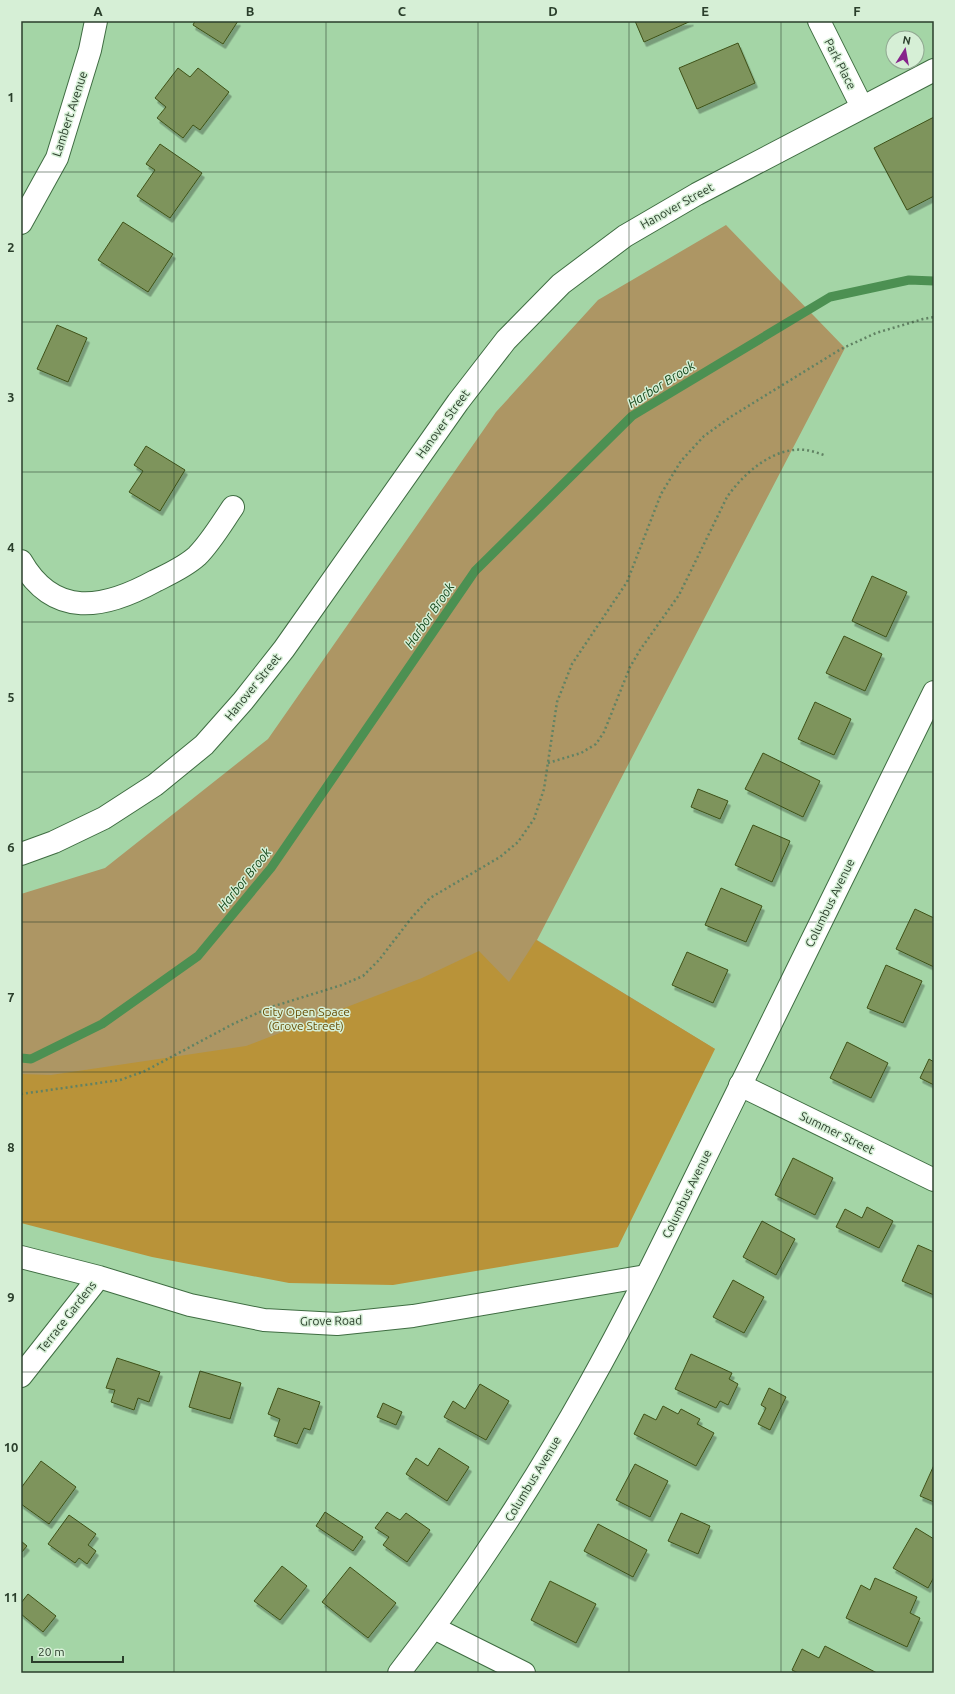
<svg xmlns="http://www.w3.org/2000/svg" width="955" height="1694" viewBox="0 0 955 1694" font-family="Ubuntu,sans-serif">
  <style>
    .green { fill: #ad9664 }
    .forest { fill: #b99339 }
    .lines { fill: none; stroke-linecap: round; stroke-linejoin: round }
    .stream { stroke: #4c9052; stroke-width: 9 }
    .building { fill: #7e945b; stroke: #3e5118; filter: url(#shadow) }
    .street-casing { stroke: #3f6d42; stroke-width: 24 }
    .secondary-casing { stroke: #3f6d42; stroke-width: 24 }
    .path { stroke: #618263; stroke-width: 2.5; stroke-dasharray: 2 3; stroke-linecap: butt }
    .street { stroke: #fff; stroke-width: 22 }
    .secondary { stroke: #fff; stroke-width: 22 }
    .grid { fill: none; stroke: #2a3e2b; stroke-width: 1; stroke-opacity: 0.55 }
    .labels { text-anchor: middle; stroke-width: 3; stroke-linejoin: round; paint-order: stroke }
    .street-label { font-size: 12px; fill: #2a3e2b; stroke: #d6efd6 }
    .park-label { font-size: 12px; fill: #684e06; stroke: #d6efd6 }
    .water-label { font-size: 13px; font-style: italic; fill: #1a4a1f; stroke: #d6efd6 }
    .neatline { fill: none; stroke: #2a3e2b; stroke-width: 1.5 }
    .grid-label { font-size: 13px; text-anchor: middle; font-weight: bold; fill: #2a3e2b }
  </style>
  <defs>
    <filter id="shadow"><feDropShadow dx="2.5" dy="4.5" stdDeviation="0" flood-color="#0004"/></filter>
  </defs>
  <rect width="100%" height="100%" fill="#a4d5a6"/>
  <path class="green" d="M726 225 845 348 537 940 715 1049 21 1223V894L105 868 268 739 496 412 598 300Z"/>
  <path class="forest" d="M536 940 715 1049 618 1247 393 1285 289 1283 152 1257 21 1223V1074L51 1075 246 1046 422 978 479 951 509 982Z"/>
  <g class="lines">
    <path class="stream" d="M21 1058 31 1059 102 1024 198 956 271 868 475 571 632 416 830 297 909 280 934 281"/>
  </g>
  <path class="building" d="M195 21H238L223 44 193 25Z
    M635 21H691L644 42Z
    M738 43 755 83 697 109 679 68Z
    M178 68 190 77 198 68 229 92 200 130 193 125 183 138 157 118 166 107 155 98Z
    M934 117V196L907 210 874 148Z
    M160 144 202 173 170 218 137 196 155 170 146 164Z
    M123 222 173 254 148 292 98 260Z
    M57 325 87 338 68 382 37 369Z
    M146 446 185 470 160 511 129 492 143 471 134 465Z
    M872 576 907 592 886 637 852 621Z
    M844 636 882 654 865 691 826 673Z
    M815 702 851 719 834 755 798 739Z
    M763 753 820 781 803 817 745 789Z
    M698 789 728 801 720 819 691 807Z
    M753 825 790 841 772 882 735 865Z
    M721 888 762 906 746 942 705 925Z
    M915 909 934 918V967L896 949Z
    M687 952 728 970 713 1003 672 985Z
    M886 965 922 981 903 1023 867 1008Z
    M847 1042 888 1063 871 1098 830 1078Z
    M929 1059 934 1062V1085L920 1078Z
    M793 1158 833 1178 815 1215 775 1195Z
    M867 1207 893 1221 879 1248 836 1227 845 1209 862 1218Z
    M762 1221 795 1239 776 1275 743 1257Z
    M918 1245 934 1252V1295L902 1281Z
    M733 1280 764 1297 744 1333 713 1317Z
    M691 1354 732 1373 729 1379 738 1384 728 1405 720 1401 716 1408 675 1389Z
    M117 1358 160 1372 149 1402 138 1398 134 1410 111 1402 115 1390 106 1388Z
    M200 1371 241 1383 230 1419 189 1407Z
    M480 1384 509 1401 486 1440 444 1417 453 1401 465 1409Z
    M278 1388 320 1402 310 1430 304 1428 297 1444 274 1436 280 1419 268 1414Z
    M769 1388 786 1397 770 1430 758 1424 766 1408 761 1405Z
    M383 1403 402 1412 396 1425 377 1417Z
    M663 1406 678 1414 681 1409 700 1419 697 1424 714 1433 696 1466 634 1434 644 1414 656 1420Z
    M439 1448 469 1467 447 1501 406 1474 416 1458 428 1466Z
    M41 1461 76 1487 49 1524 21 1504V1488Z
    M635 1464 668 1481 650 1517 616 1500Z
    M934 1465V1502L920 1496Z
    M325 1512 363 1537 353 1551 316 1526Z
    M387 1512 400 1520 406 1513 430 1530 407 1562 383 1545 389 1537 375 1528Z
    M681 1513 710 1526 698 1554 668 1541Z
    M69 1515 96 1534 88 1545 96 1551 87 1564 79 1558 75 1563 48 1544Z
    M598 1524 647 1550 633 1577 584 1551Z
    M916 1528 934 1539V1577L928 1588 893 1568Z
    M21 1541 27 1546 21 1553Z
    M282 1566 307 1586 280 1620 254 1601Z
    M350 1567 396 1603 368 1638 322 1602Z
    M875 1578 917 1597 910 1613 920 1618 907 1647 846 1618 861 1585 870 1590Z
    M550 1581 596 1604 576 1643 531 1620Z
    M28 1594 56 1616 43 1632 21 1614V1603Z
    M825 1646 877 1673H798L792 1670 802 1649 819 1658Z"/>
  <g class="lines">
    <defs>
      <path id="street" d="M819 21 862 107
        M21 223 57 158 90 50 96 21
        M21 561C54 619 104 609 155 581 169 574 185 567 197 556 211 542 222 523 233 507
        M740 1085 934 1180
        M21 1257 99 1277 190 1305 264 1320 337 1324 413 1316 646 1276
        M21 1376 99 1277
        M434 1628 524 1673"/>
      <path id="secondary" d="M21 854 54 842 104 818 155 785 204 745 243 701 284 649 458 402 506 340 561 284 625 236 697 194 934 70
        M399 1673C469 1583 532 1487 588 1387 637 1300 679 1210 723 1121 793 978 864 835 934 692"/>
    </defs>
    <use href="#street" class="street-casing"/>
    <use href="#secondary" class="secondary-casing"/>
    <path class="path" d="M548 763 581 753 596 744 604 732 630 667 640 650 679 595 727 497C744 473 774 446 806 450 812 451 818 453 824 455
      M21 1094 120 1080 145 1071 233 1024 271 1007 342 985 363 976 379 960 413 916 430 898 500 857 518 842 534 819 544 789 557 702 572 664 627 582 661 494 681 461 704 436 732 416 841 349 876 333 923 319 934 317"/>
    <use href="#street" class="street"/>
    <use href="#secondary" class="secondary"/>
  </g>
  <path class="grid" d="M174 21V1673M326 21V1673M478 21V1673M629 21V1673M781 21V1673M21 172H934M21 322H934M21 472H934M21 622H934M21 772H934M21 922H934M21 1072H934M21 1222H934M21 1372H934M21 1522H934"/>
  <g class="labels">
    <g class="street-label">
      <text transform="translate(840 64) rotate(63)" y="4">Park Place</text>
      <text transform="translate(70 114) rotate(-72)" y="4">Lambert Avenue</text>
      <text transform="translate(677 206) rotate(-29)" y="4">Hanover Street</text>
      <text transform="translate(443 424) rotate(-54)" y="4">Hanover Street</text>
      <text transform="translate(253 687) rotate(-51)" y="4">Hanover Street</text>
      <text transform="translate(830 903) rotate(-64)" y="4">Columbus Avenue</text>
      <text transform="translate(837 1133) rotate(26)" y="4">Summer Street</text>
      <text transform="translate(687 1194) rotate(-64)" y="4">Columbus Avenue</text>
      <text transform="translate(67 1317) rotate(-52)" y="4">Terrace Gardens</text>
      <text transform="translate(331 1321) rotate(-1)" y="4">Grove Road</text>
      <text transform="translate(533 1479) rotate(-59)" y="4">Columbus Avenue</text>
    </g>
    <g class="park-label">
      <text x="306" y="1016">City Open Space<tspan x="306" dy="14">(Grove Street)</tspan></text>
    </g>
    <g class="water-label">
      <text transform="translate(661 384) rotate(-32)" y="5">Harbor Brook</text>
      <text transform="translate(429 615) rotate(-55)" y="5">Harbor Brook</text>
      <text transform="translate(244 879) rotate(-51)" y="5">Harbor Brook</text>
    </g>
  </g>
  <rect width="955" height="1694" fill="none" stroke="#d6efd6" stroke-width="44"/>
  <g transform="translate(905 50) rotate(11)"><circle r="19" fill="#d6efd6" stroke="#91a892"/>
  <path d="M0-3L7 15L0 10L-7 15Z" fill="#86238b"/>
  <text y="-6" font-size="11" font-weight="bold" text-anchor="middle" fill="#2a3e2b">N</text>
  </g>
  <path d="M32 1656v6h91v-6" fill="none" stroke="#2a3e2b" stroke-width="2"/>
  <text x="38" y="1656" font-size="12" fill="#2a3e2b" stroke="#d6efd6" stroke-width="3" paint-order="stroke">20 m</text>
  <rect x="22" y="22" width="911" height="1650" class="neatline"/>
  <g class="grid-label">
    <text x="98" y="16">A</text>
    <text x="250" y="16">B</text>
    <text x="402" y="16">C</text>
    <text x="553" y="16">D</text>
    <text x="705" y="16">E</text>
    <text x="857" y="16">F</text>
    <text x="11" y="102">1</text>
    <text x="11" y="252">2</text>
    <text x="11" y="402">3</text>
    <text x="11" y="552">4</text>
    <text x="11" y="702">5</text>
    <text x="11" y="852">6</text>
    <text x="11" y="1002">7</text>
    <text x="11" y="1152">8</text>
    <text x="11" y="1302">9</text>
    <text x="11" y="1452">10</text>
    <text x="11" y="1602">11</text>
  </g>
</svg>
